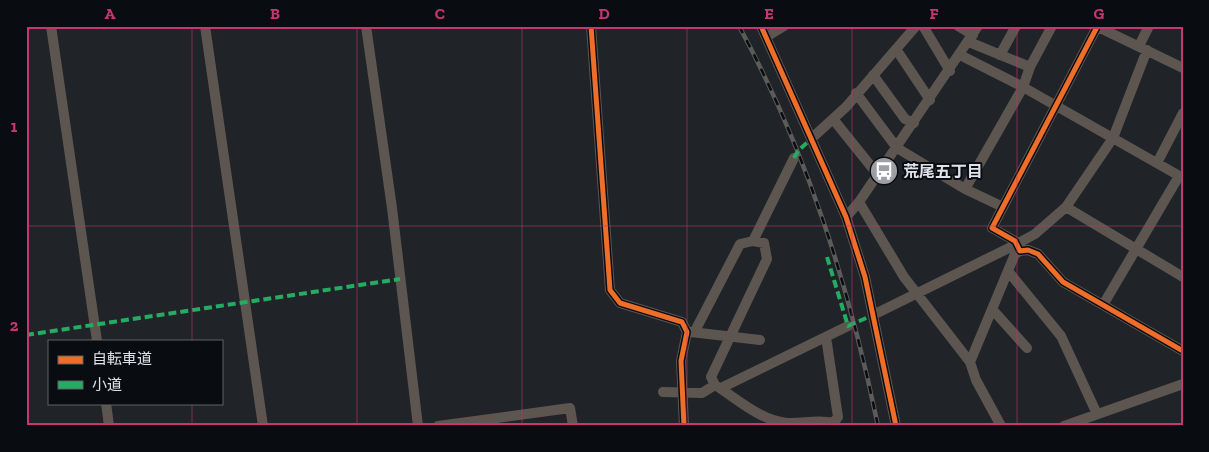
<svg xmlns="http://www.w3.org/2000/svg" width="1209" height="452" viewBox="0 0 1209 452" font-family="'Zilla Slab','Noto Sans JP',serif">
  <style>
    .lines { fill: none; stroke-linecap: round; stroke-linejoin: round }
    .minor { stroke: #5d5650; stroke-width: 10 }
    .rail-casing { stroke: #5c5b59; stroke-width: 4.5 }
    .rail { stroke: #090c10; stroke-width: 2.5; stroke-dasharray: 8; stroke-linecap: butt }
    .quiet { stroke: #26ab63; stroke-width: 4; stroke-dasharray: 8 4; stroke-linecap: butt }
    .cycleway-casing { stroke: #090c10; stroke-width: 8 }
    .cycleway { stroke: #ee6e29; stroke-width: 5 }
    .grid { fill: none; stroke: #c63670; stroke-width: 1; stroke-opacity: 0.55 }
    .labels { text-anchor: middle; stroke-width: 4; stroke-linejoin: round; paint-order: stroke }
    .poi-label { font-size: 16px; font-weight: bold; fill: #dfe3e9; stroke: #090c10; text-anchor: start }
    .neatline { fill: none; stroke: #c63670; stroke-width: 2 }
    .grid-label { font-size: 16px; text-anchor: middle; font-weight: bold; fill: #c63670 }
  </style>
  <rect width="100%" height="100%" fill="#202428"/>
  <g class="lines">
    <path class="minor" d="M51 26 97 341
      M205 26 263 426
      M366 26 392 208 418 426
      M591 26 610 290 620 303 682 322 687 332 681 361 684 426
      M761 26 846 217 865 277 896 426
      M923 26 950 71
      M958 26 973 35
      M1096 26 1183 68
      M1097 27 992 228 1015 241 1020 251 1028 250 1038 254 1063 282 1183 351
      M766 37 784 26
      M969 42 1030 67 1052 26
      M1139 46 1149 26
      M896 49 930 100
      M960 55 1023 87 1183 178
      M1000 55 1016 26
      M873 75 905 119 914 123
      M856 93 897 148 965 189
      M833 119 878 175
      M812 138 846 107 916 26
      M1157 163 1183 113
      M859 202 904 277 970 362 976 380 1001 426
      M1003 207 965 189 1023 87 1030 67
      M1066 207 1183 277
      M846 217 859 202 978 26
      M753 241 794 158
      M1008 271 1061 336 1097 414
      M1103 305 1179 176
      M992 309 1027 348
      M873 315 1017 244 1035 234 1066 207 1113 138 1147 50
      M695 331 740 244 753 241 764 243 767 259 711 377 715 385C736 398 761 421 787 423 803 424 817 419 833 423L835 426
      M691 332 760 340
      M826 337 838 417 833 423
      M970 362 1015 254 1020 251
      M721 388 848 326
      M663 392 702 393 715 385
      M106 403 109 426
      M438 426 570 408 573 426
      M1064 426 1183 384"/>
    <defs>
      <path id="rail" d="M739 26C807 152 849 286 878 426"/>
    </defs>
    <use href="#rail" class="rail-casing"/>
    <use href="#rail" class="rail"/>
    <path class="quiet" d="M794 158 798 151 812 138
      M827 257 848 326 873 315
      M26 335 400 279"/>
    <defs>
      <path id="cycleway" d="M591 26 610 290 620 303 682 322 687 332 681 361 684 426
        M761 26 846 217 865 277 896 426
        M1097 27 992 228 1015 241 1020 251 1028 250 1038 254 1063 282 1183 351"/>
    </defs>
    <use href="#cycleway" class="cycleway-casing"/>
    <use href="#cycleway" class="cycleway"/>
  </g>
  <path class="grid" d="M192 26V341M357 26V426M522 26V426M687 26V426M852 26V426M1017 26V426M26 226H1183M192 403V426"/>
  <defs>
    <symbol id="bus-disc" viewBox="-11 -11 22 22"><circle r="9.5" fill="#9ca0a5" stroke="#090c10"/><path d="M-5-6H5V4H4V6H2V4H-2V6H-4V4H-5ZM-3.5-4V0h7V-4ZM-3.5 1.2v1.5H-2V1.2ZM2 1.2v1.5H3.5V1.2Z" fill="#fff"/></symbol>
  </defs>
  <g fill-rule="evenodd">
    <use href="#bus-disc" x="868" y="155" width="32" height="32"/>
  </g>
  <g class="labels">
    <g class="poi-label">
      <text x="903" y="177">荒尾五丁目</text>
    </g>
  </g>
  <rect width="1209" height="452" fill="none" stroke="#090c10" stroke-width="55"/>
  <rect x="48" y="340" width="175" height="65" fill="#090c10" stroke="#5f6267"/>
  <rect x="58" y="356" width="25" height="8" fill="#ee6e29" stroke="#5f6267"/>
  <text x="92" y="364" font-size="15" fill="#dfe3e9">自転車道</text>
  <rect x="58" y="381" width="25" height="8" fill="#26ab63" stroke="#5f6267"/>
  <text x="92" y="390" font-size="15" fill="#dfe3e9">小道</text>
  <rect x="28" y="28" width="1154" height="396" class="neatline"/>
  <g class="grid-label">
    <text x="110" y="19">A</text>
    <text x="275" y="19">B</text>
    <text x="440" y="19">C</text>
    <text x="604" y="19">D</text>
    <text x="769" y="19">E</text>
    <text x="934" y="19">F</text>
    <text x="1099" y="19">G</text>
    <text x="14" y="132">1</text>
    <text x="14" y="331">2</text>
  </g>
</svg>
